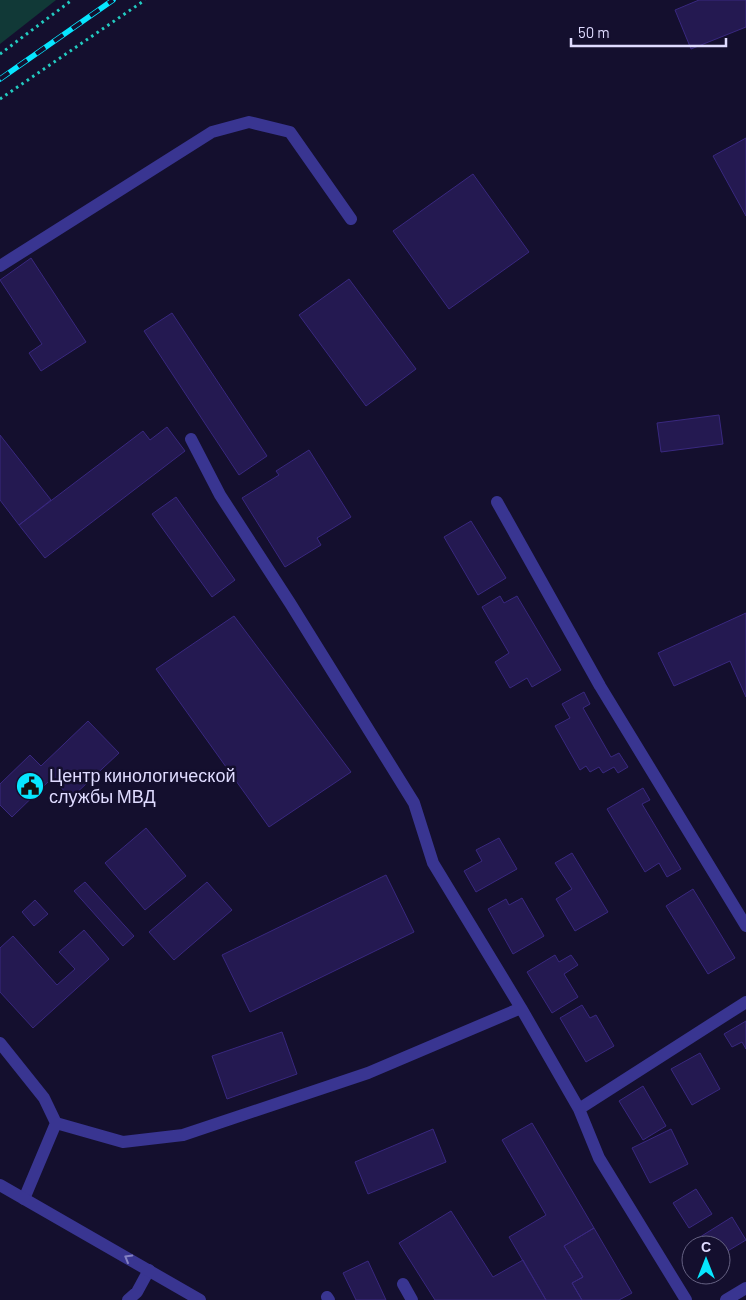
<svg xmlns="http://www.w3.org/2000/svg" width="746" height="1300" viewBox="0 0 746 1300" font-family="Barlow,sans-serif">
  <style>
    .green { fill: #113937 }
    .building { fill: #241951; stroke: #39287f }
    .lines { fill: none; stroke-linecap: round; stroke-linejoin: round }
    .path { stroke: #23cbc1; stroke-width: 3; stroke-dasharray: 2.5 4; stroke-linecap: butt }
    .service { stroke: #393591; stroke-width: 12 }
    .tertiary { stroke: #393591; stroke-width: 12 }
    .rail-casing { stroke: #07e6ff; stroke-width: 5.5 }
    .rail { stroke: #140f2e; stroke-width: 4; stroke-dasharray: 11; stroke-linecap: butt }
    .oneway { stroke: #8480c2 }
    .labels { text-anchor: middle; stroke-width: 5; stroke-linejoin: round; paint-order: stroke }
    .poi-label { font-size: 18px; fill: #dfdbff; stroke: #140f2e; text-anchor: start }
  </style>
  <rect width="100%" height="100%" fill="#140f2e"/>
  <path class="green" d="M0 0H56L0 44Z"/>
  <path class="building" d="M699 0H746V27L691 49 675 10Z
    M746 138V216L713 156Z
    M473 174 529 252 449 309 393 231Z
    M31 258 86 342 41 371 29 353 42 344 0 280Z
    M349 279 416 369 366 406 299 315Z
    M172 313 267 456 239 475 144 331Z
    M719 415 723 444 661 452 657 423Z
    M167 427 185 451 45 558 19 525 143 431 150 440Z
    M0 435 51 500 19 525 0 500Z
    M309 450 351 517 317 538 321 545 285 567 242 498 279 475 276 471Z
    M176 497 235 580 212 597 152 514Z
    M471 521 506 578 478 595 444 537Z
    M500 596 504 603 517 596 561 670 532 687 527 678 510 688 495 662 509 653 482 607Z
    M746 613V697L730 661 674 686 658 653Z
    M234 616 351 772 269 827 156 669Z
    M584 692 590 704 583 708 611 757 619 753 628 767 618 773 614 767 603 773 599 767 590 772 586 766 580 770 555 726 570 718 562 704Z
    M88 721 119 753 71 798 52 778 12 817 0 805V784L30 755 41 766Z
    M643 788 650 800 642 804 681 869 667 877 659 863 645 872 607 809Z
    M146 828 186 876 145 910 105 863Z
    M499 838 517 869 476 892 464 871 482 861 476 850Z
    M572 853 608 912 575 931 556 899 572 889 555 863Z
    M386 875 414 932 250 1012 222 955Z
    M85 882 134 936 123 946 74 891Z
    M207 882 232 910 174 960 149 932Z
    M693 889 735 958 708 974 666 906Z
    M522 898 544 936 513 954 488 909 506 899 509 905Z
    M35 900 48 914 34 926 22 912Z
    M84 930 109 959 33 1028 0 992V948L13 936 57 985 75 969 59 952Z
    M555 955 559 962 571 955 578 965 564 974 578 997 552 1013 527 972Z
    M582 1005 590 1018 596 1015 614 1046 586 1062 560 1018Z
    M746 1021V1049L742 1042 732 1047 724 1034Z
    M282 1032 297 1074 227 1099 212 1056Z
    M700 1053 720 1089 692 1105 671 1069Z
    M643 1086 666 1126 643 1140 619 1101Z
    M532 1123 594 1228 564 1246 583 1277 572 1283 582 1300H546L509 1237 546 1215 502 1140Z
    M433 1129 446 1162 368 1194 355 1162Z
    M671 1129 688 1164 650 1183 632 1148Z
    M696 1189 712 1214 689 1228 673 1203Z
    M451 1211 493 1277 523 1260 546 1300H435L399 1243Z
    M732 1217 746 1240 721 1255V1245H694L692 1242Z
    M594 1228 632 1293 619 1300H582L572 1283 583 1277 564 1246Z
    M368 1261 386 1300H356L343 1273Z"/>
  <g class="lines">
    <path class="path" d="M0 54 72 0
      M0 99 145 0"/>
    <path class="service" d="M0 266 212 132 249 122 290 132 351 219
      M191 439 220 495 290 603 414 803 433 863 521 1008 579 1109 599 1158 686 1300
      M497 502 600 686 746 926
      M0 1043 44 1098 56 1123 24 1199
      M579 1109 746 1002
      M56 1123 123 1142 183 1135 368 1073 521 1008
      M403 1284 412 1300
      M327 1297 329 1300
      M128 1300 137 1292 149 1270"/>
    <path class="tertiary" d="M0 1185 200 1300
      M726 1300 746 1288"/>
    <defs>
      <path id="rail" d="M0 79 113 0"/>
    </defs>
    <use href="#rail" class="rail-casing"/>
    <use href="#rail" class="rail"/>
  </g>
  <defs><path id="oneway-chevron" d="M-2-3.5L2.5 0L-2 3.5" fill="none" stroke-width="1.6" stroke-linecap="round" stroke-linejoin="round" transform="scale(1.25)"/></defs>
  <use class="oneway" href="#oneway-chevron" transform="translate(128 1258) rotate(-150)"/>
  <defs>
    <symbol id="civic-disc" viewBox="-11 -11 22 22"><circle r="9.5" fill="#07e6ff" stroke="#140f2e"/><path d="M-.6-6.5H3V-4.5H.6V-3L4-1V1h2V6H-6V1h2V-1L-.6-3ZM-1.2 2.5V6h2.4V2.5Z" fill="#111"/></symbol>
  </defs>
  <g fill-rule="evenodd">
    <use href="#civic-disc" x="14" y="770" width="32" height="32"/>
  </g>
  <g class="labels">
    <g class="poi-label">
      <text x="49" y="782">Центр кинологической<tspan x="49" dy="21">службы МВД</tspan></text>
    </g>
  </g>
  <g transform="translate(706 1260)"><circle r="24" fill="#140f2e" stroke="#656182"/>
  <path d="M0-4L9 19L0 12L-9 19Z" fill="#07e6ff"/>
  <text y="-8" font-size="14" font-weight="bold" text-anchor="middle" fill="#dfdbff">С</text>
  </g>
  <path d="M571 38v8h155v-8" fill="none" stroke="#dfdbff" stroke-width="2.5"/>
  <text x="578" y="38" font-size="15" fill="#dfdbff" stroke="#140f2e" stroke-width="4" paint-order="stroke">50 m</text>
</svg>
